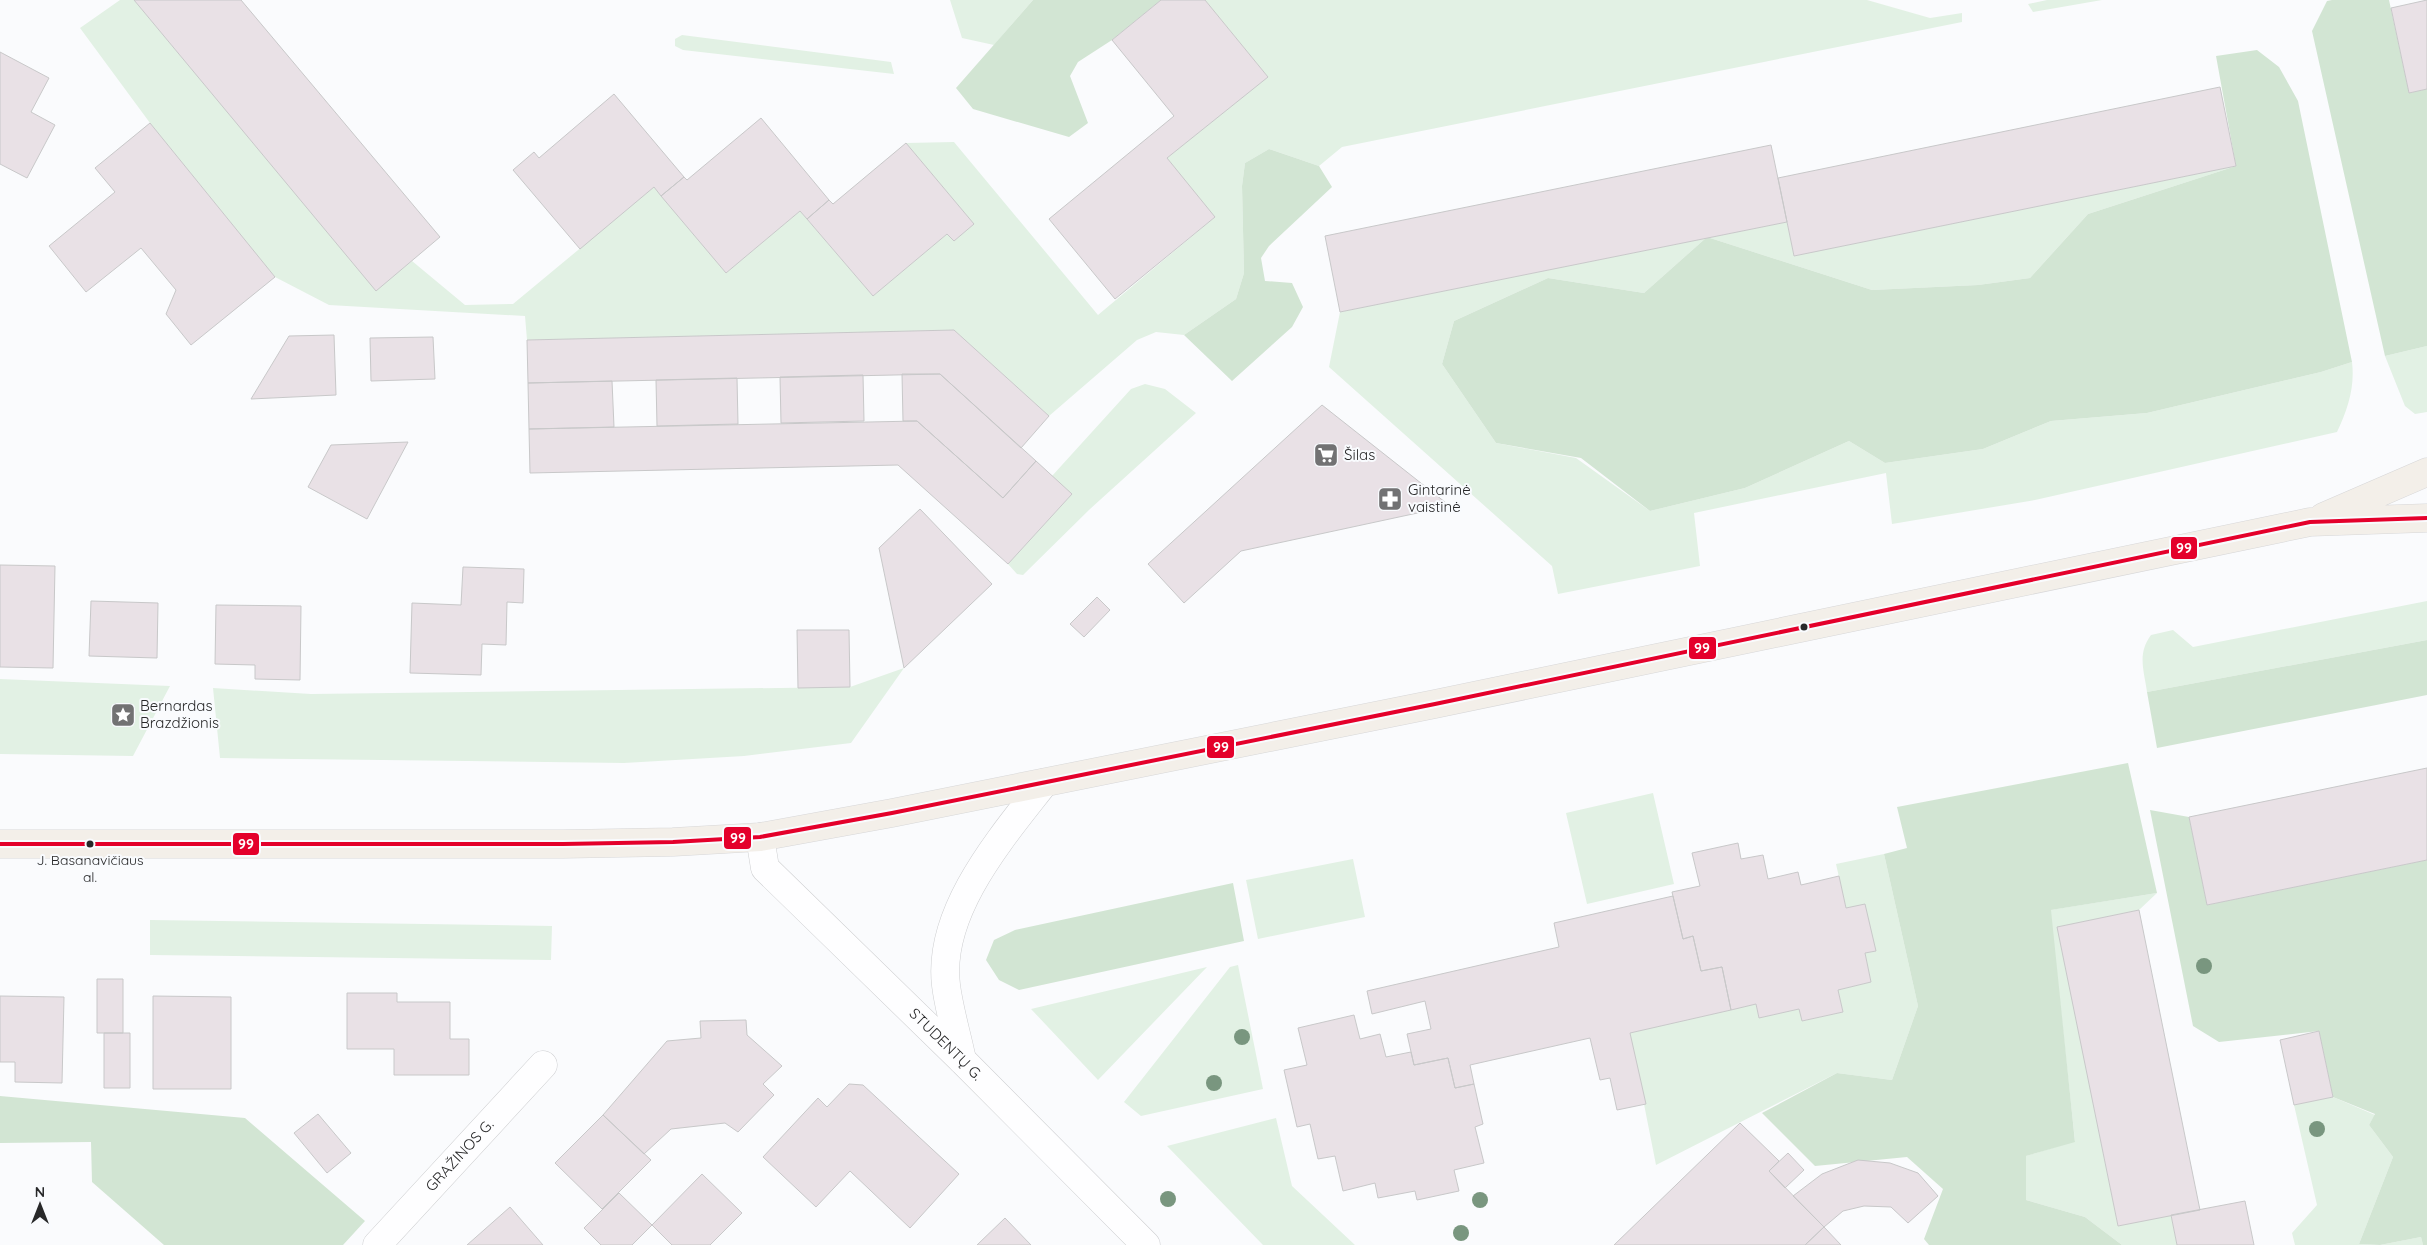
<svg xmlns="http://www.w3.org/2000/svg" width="2427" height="1245" viewBox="0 0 2427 1245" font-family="Quicksand,sans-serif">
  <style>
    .green { fill: #e2f1e4 }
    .forest { fill: #d2e5d3 }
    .building { fill: #e9e1e6; stroke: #c8c8c9 }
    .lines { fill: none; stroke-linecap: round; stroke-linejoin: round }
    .minor-casing { stroke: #cdced0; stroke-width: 29 }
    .primary-casing { stroke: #d7d7d8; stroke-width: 29 }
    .minor { stroke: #fefeff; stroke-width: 28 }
    .primary { stroke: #f3efe9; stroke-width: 28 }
    .bus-1-casing { stroke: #f9fbfe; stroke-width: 8 }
    .bus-1 { stroke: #e4002b; stroke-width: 4 }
    .tree { fill: #79967f }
    .bus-dot { fill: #282829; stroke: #f9fbfe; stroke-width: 2 }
    .labels { text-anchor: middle; stroke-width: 4; stroke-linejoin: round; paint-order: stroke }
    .bus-label { font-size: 14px; fill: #282829; stroke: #f9fbfe }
    .poi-label { font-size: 15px; fill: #282829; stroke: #f9fbfe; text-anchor: start }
    .street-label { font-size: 15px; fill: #282829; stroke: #f9fbfe }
    .line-badge { stroke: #f9fbfe; stroke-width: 2 }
    .badge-label { font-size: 14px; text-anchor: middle; font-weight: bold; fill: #fff }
  </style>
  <rect width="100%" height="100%" fill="#fafbfd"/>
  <path class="green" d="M120 0H134L376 290 412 261 465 305 513 304 654 187 726 273 800 211 873 296 947 234 954 241 974 224 906 143 954 142 1098 315 1215 217 1167 158 1268 77 1205 0H1867L1930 18 1962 13V22L1342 147 1319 166 1269 149 1245 163 1242 186 1244 273 1236 299 1184 335 1156 332 1137 340 1049 416 954 330 527 340 525 316 329 305 275 277 150 123 80 28Z
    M950 0H1033L994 45 962 38Z
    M2047 0H2102L2033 12 2028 4Z
    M682 35 891 62 894 74 683 50 675 46V39Z
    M2236 166 2088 214 2030 278 1978 285 1872 290 1707 237 1644 293 1548 278 1454 321 1442 364 1496 443 1576 458 1650 511 1745 488 1849 441 1885 463 1983 449 2051 421 2147 413 2321 372 2352 362C2355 387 2348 409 2337 432L2035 500 1892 524 1886 473 1694 513 1700 566 1558 594 1552 566 1329 367 1340 312 1787 222 1794 256Z
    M2427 346V412L2415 414 2405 406 2385 356Z
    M1145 384 1165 389 1196 413 1090 509 1023 575 1017 574 1008 564 1072 494 1052 476 1131 389Z
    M2427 601V640L2147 692C2144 670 2137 654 2151 635L2173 630 2193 647Z
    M904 668 851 743 744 756 624 763 220 758 213 688 311 694 850 687Z
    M0 679 170 686 133 756 0 754Z
    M1653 793 1674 884 1587 904 1566 813Z
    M1884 854 1918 1006 1892 1080 1837 1073 1656 1165 1630 1033 1756 1004 1759 1018 1799 1009 1803 1021 1843 1012 1838 990 1871 982 1865 953 1875 951 1846 908 1836 864Z
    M1353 859 1365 917 1258 939 1246 880Z
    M2157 893 2139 910 2058 927 2118 1226 2171 1215 2177 1245H2122L2085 1217 2026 1200V1156L2075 1141 2050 910Z
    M150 920 552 926 551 960 150 955Z
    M1238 965 1263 1089 1141 1116 1124 1102 1230 967Z
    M1207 967 1098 1080 1031 1009Z
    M2333 1097 2375 1115 2369 1125 2393 1157 2359 1244 2380 1245 2421 1237 2423 1245H2295L2292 1233 2317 1205 2294 1105Z
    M1276 1118 1292 1186 1355 1245H1263L1167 1146Z"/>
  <path class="forest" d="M1033 0H1161L1112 40 1078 62 1070 76 1088 123 1069 137 973 109 956 88Z
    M2332 0H2389L2409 93 2427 89V346L2385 356 2312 31 2327 1Z
    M2257 50 2279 67 2298 101 2352 362 2321 372 2147 413 2051 421 1983 449 1885 463 1849 441 1745 488 1650 511 1581 458 1496 443 1442 364 1454 321 1548 278 1644 293 1707 237 1872 290 1978 285 2030 278 2088 214 2236 166 2216 56Z
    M1269 149 1319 166 1332 187 1269 246 1261 258 1265 281 1292 283 1303 307 1292 327 1232 381 1184 335 1236 299 1244 273 1242 186 1245 163Z
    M2427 640V695L2157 748 2147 692Z
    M2128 763 2157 893 2051 910 2075 1142 2026 1156V1200L2085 1217 2122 1245H1929L1924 1239 1943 1189 1907 1157 1815 1166 1762 1113 1837 1073 1892 1080 1918 1006 1884 854 1907 848 1897 807Z
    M2150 810 2189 817 2207 905 2427 860V1245H2423L2421 1237 2380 1245 2359 1244 2393 1157 2369 1125 2375 1114 2333 1097 2319 1031 2219 1042 2193 1026Z
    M1233 883 1244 941 1019 990 999 980 986 960 994 940 1015 930Z
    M0 1096 245 1118 365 1221 343 1245H164L92 1182 91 1142 0 1143Z"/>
  <path class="building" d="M134 0H241L440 237 376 291Z
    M1161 0H1205L1268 77 1167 158 1215 217 1115 299 1049 219 1174 116 1112 40Z
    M2427 0V89L2409 93 2391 8Z
    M0 52 49 78 31 112 55 125 27 178 0 164Z
    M2220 87 2236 166 1794 256 1778 178Z
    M614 94 684 177 661 196 654 187 580 249 513 170 534 152 539 158Z
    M761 118 829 200 807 219 800 211 726 273 661 196 684 177 687 180Z
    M150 123 275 277 191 345 166 314 176 290 141 248 86 292 49 246 115 192 95 168Z
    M906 143 974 224 954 241 947 234 873 296 807 219 829 200 833 204Z
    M1771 145 1787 222 1340 312 1325 236Z
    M954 330 1049 416 1021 448 940 374 528 383 527 340Z
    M334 335 336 395 251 399 289 336Z
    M433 337 435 379 371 381 370 338Z
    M902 374H940L1036 461 1003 498 917 421H903Z
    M863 375 864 421 781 423 780 377Z
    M737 378 738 424 657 426 656 380Z
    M612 381 614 427 529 429 528 383Z
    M1322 405 1450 506 1241 551 1184 603 1148 564Z
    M917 421 1003 498 1036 461 1072 494 1008 564 898 465 530 473 529 429Z
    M408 442 367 519 308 487 331 445Z
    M920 509 992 584 904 668 879 548Z
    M0 565 55 566 53 668 0 667Z
    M463 567 524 569 523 603 507 602 506 645 482 644 481 675 410 673 412 603 461 605Z
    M1097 597 1110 610 1084 637 1070 624Z
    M91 601 158 603 157 658 89 656Z
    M216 605 301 606 300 680 255 679V665L215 664Z
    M797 630H849L850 687 798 688Z
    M2427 768V860L2207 905 2189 817Z
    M1738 843 1741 859 1763 855 1768 879 1798 872 1801 885 1839 876 1846 908 1865 904 1876 951 1865 953 1871 982 1838 990 1843 1012 1802 1021 1799 1009 1759 1018 1756 1004 1731 1010 1722 967 1701 971 1693 936 1683 939 1672 892 1700 886 1692 853Z
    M1673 896 1683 939 1693 936 1701 971 1722 967 1731 1010 1630 1033 1646 1104 1617 1110 1610 1078 1600 1080 1590 1038 1470 1065 1474 1084 1455 1088 1448 1058 1414 1065 1407 1034 1431 1029 1425 1001 1372 1014 1367 991 1559 947 1554 923Z
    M2139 910 2200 1210 2118 1226 2057 927Z
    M97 979H123V1033H97Z
    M347 993H397V1002H450V1039H469V1075H394V1049H347Z
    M0 996 64 997 62 1083 15 1082V1062H0Z
    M153 996 231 997V1089H153Z
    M1354 1015 1360 1039 1380 1034 1386 1057 1411 1052 1414 1065 1448 1058 1455 1088 1474 1084 1483 1124 1475 1127 1484 1163 1454 1170 1459 1191 1417 1200 1415 1191 1378 1198 1375 1183 1343 1191 1335 1156 1318 1159 1310 1124 1297 1127 1284 1070 1307 1065 1298 1028Z
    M746 1020 747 1035 782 1066 763 1084 774 1095 738 1132 725 1123 671 1129 644 1154 603 1115 667 1041 701 1038 700 1021Z
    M2319 1031 2333 1097 2294 1105 2280 1040Z
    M104 1033H130V1088H104Z
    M849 1084 863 1085 959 1174 910 1228 850 1171 816 1207 763 1157 818 1098 827 1107Z
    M318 1114 351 1153 327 1173 294 1133Z
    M603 1115 651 1160 602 1209 555 1163Z
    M1740 1123 1779 1161 1769 1171 1824 1227 1805 1245H1614Z
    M1788 1153 1804 1170 1785 1188 1769 1171Z
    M1858 1160 1890 1163 1918 1173 1938 1196 1908 1223 1891 1207 1864 1206 1843 1211 1824 1227 1793 1196 1822 1174Z
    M702 1174 742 1213 710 1245H672L652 1225Z
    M619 1193 652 1225 632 1245H601L584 1228Z
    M2245 1201 2254 1245H2177L2171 1215Z
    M510 1207 543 1245H467Z
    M1005 1218 1031 1245H977Z
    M1824 1227 1841 1245H1805Z"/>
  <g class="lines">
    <defs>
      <g id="minor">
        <path id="s1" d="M760 837 765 868 962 1060 1146 1245"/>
        <path d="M962 1060C957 1035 949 1010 946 985 937 911 1002 837 1044 783"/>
        <path id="s2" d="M377 1245 543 1065"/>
      </g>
      <path id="primary" d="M2323 517 2427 472
        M0 844H563L673 842 760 837 892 813 1435 704 2310 522 2427 518"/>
    </defs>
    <use href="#minor" class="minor-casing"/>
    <use href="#primary" class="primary-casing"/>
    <use href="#minor" class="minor"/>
    <use href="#primary" class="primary"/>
    <defs>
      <path id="bus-1" d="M0 844H563L673 842 760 837 892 813 1435 704 2310 522 2427 518"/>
    </defs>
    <use href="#bus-1" class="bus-1-casing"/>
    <use href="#bus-1" class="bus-1"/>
  </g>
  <g class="tree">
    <circle cx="2204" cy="966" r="8"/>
    <circle cx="1242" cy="1037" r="8"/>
    <circle cx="1214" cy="1083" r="8"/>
    <circle cx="2317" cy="1129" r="8"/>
    <circle cx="1168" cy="1199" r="8"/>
    <circle cx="1480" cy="1200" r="8"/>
    <circle cx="1461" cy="1233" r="8"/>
  </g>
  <defs>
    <symbol id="supermarket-square" viewBox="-11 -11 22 22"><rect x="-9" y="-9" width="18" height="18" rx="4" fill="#727273" stroke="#f9fbfe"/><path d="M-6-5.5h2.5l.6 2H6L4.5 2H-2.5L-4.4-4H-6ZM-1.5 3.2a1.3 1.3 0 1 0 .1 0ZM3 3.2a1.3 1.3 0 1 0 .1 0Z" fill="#fff"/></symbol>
    <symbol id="pharmacy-square" viewBox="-11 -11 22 22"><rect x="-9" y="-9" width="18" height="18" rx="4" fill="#727273" stroke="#f9fbfe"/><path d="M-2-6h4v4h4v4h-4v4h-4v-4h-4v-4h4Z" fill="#fff"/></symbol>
    <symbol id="sight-square" viewBox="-11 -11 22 22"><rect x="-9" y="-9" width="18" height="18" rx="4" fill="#727273" stroke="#f9fbfe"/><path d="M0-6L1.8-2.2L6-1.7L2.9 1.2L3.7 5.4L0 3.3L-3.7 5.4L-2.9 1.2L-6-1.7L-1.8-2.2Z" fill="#fff"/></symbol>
  </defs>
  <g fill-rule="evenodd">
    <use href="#supermarket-square" x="1312" y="441" width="28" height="28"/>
    <use href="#pharmacy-square" x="1376" y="485" width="28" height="28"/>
    <use href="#sight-square" x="109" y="701" width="28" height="28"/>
  </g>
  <g class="bus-dot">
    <circle cx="1804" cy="627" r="4.5"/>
    <circle cx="90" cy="844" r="4.5"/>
  </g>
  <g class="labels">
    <g class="bus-label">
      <text x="90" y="865">J. Basanavičiaus<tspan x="90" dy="17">al.</tspan></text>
    </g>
    <g class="poi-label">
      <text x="1344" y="460">Šilas</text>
      <text x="1408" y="495">Gintarinė<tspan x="1408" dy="17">vaistinė</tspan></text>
      <text x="140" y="711">Bernardas<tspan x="140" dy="17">Brazdžionis</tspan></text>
    </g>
    <g class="street-label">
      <text dy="5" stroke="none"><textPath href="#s1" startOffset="284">STUDENTŲ G.</textPath></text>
      <text dy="5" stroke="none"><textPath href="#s2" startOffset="122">GRAŽINOS G.</textPath></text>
    </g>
  </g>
  <g class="line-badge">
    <rect x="2170" y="536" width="28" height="24" rx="5" fill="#e4002b"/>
    <rect x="1688" y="636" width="29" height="24" rx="5" fill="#e4002b"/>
    <rect x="1206" y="735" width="29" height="24" rx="5" fill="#e4002b"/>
    <rect x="723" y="826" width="29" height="24" rx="5" fill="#e4002b"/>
    <rect x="232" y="832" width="28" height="24" rx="5" fill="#e4002b"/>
  </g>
  <g class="badge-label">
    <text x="2184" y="553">99</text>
    <text x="1702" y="653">99</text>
    <text x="1221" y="752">99</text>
    <text x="738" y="843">99</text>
    <text x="246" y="849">99</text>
  </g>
  <g transform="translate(40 1205)" stroke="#f9fbfe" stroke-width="4" paint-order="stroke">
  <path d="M0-4L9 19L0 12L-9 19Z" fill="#282829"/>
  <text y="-8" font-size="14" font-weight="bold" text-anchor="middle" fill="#282829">N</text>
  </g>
</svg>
